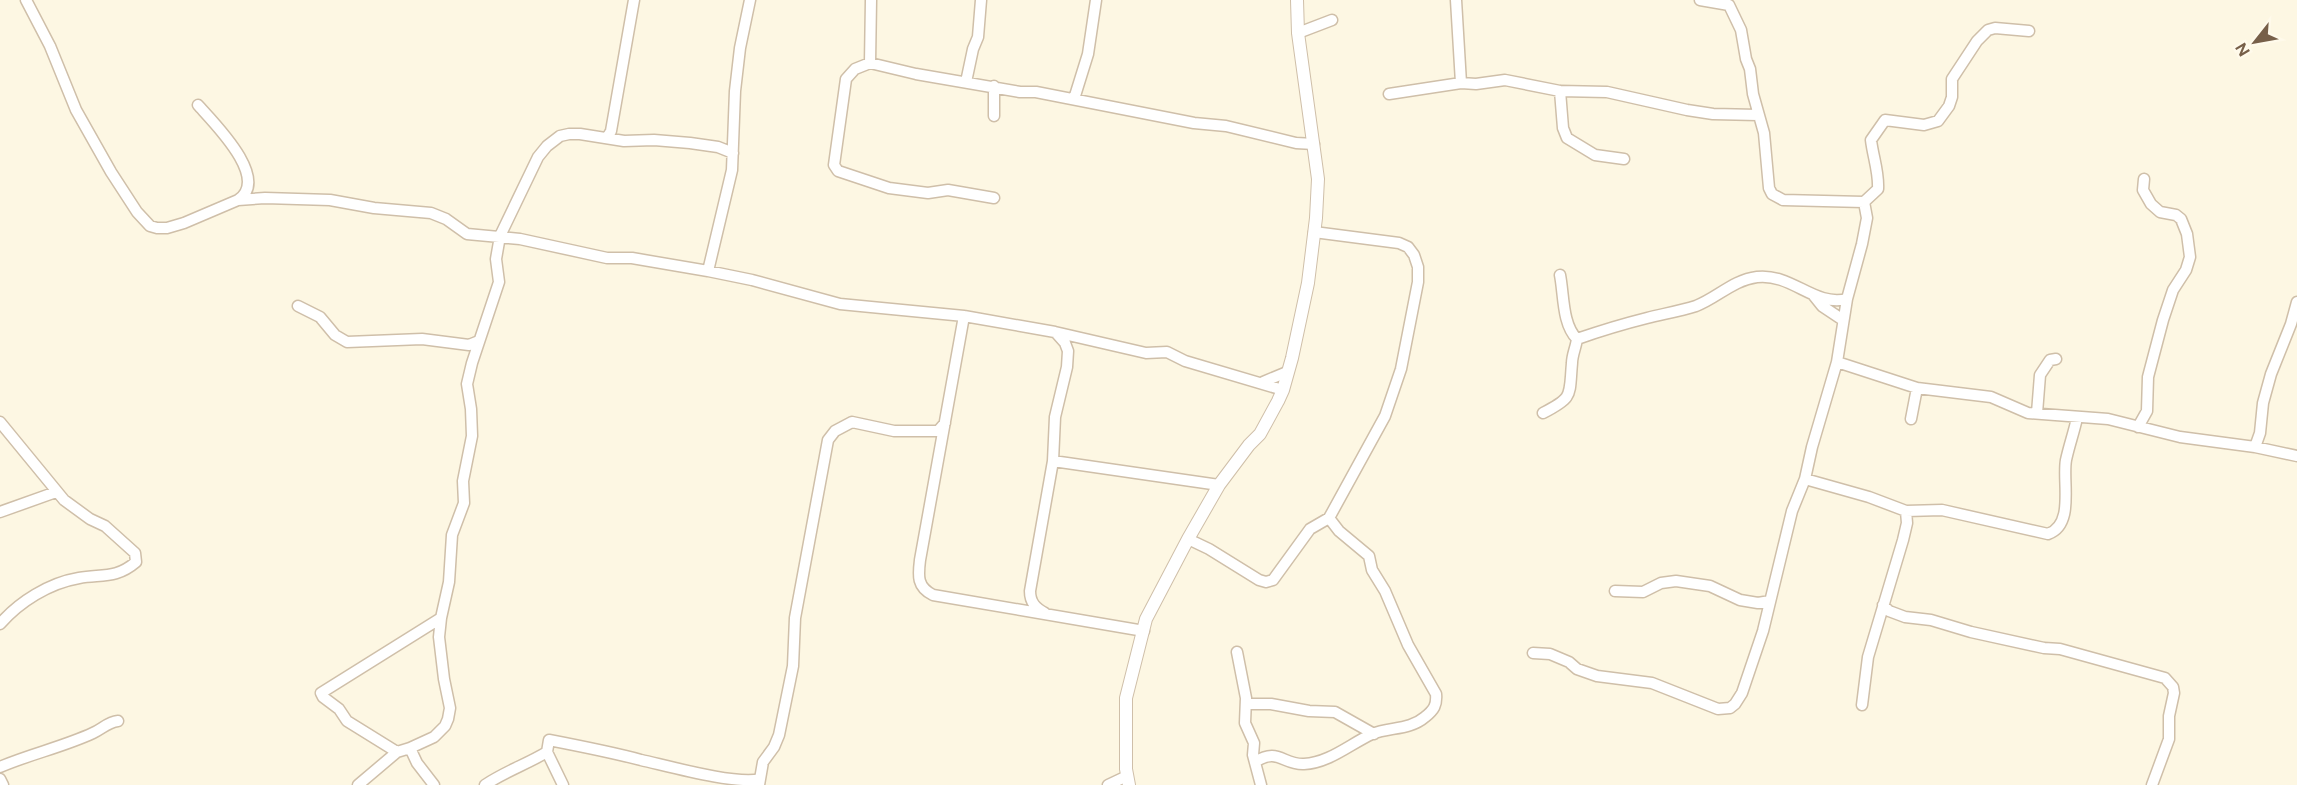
<svg xmlns="http://www.w3.org/2000/svg" width="2297" height="785" viewBox="0 0 2297 785" font-family="Figtree,sans-serif">
  <style>
    .lines { fill: none; stroke-linecap: round; stroke-linejoin: round }
    .minor-casing { stroke: #cfbfa9; stroke-width: 13 }
    .tertiary-casing { stroke: #cfbfa9; stroke-width: 14 }
    .minor { stroke: #fff; stroke-width: 10 }
    .tertiary { stroke: #fff; stroke-width: 12 }
  </style>
  <rect width="100%" height="100%" fill="#fdf7e3"/>
  <g class="lines">
    <defs>
      <path id="minor" d="M26 0 50 46 76 110 111 172 137 212 150 226 157 228H167L184 223 238 200 265 198 330 200 374 208 431 213 446 219 467 234 520 239 607 258H632L708 271 752 280 840 304 964 316 1055 332 1146 353 1167 352 1185 361 1283 390
        M1456 0 1461 83
        M1700 0 1729 5
        M1729 5 1741 30 1746 59 1750 69 1753 94 1764 133 1769 188 1772 194 1783 200 1864 202 1878 189C1879 172 1873 157 1871 140L1885 120 1924 125 1938 121 1949 106 1952 97V79L1977 41 1988 30 1995 28 2029 31
        M1298 33 1332 20
        M870 63 871 0
        M966 82 973 49 978 37 981 0
        M1560 91 1563 128 1567 138 1595 155 1624 159
        M1389 94 1461 83 1476 84 1505 80 1560 91 1607 92 1687 110 1713 114 1758 115
        M1074 99 1088 54 1096 0
        M198 105C214 123 271 179 238 200
        M994 116V86
        M607 138 611 131 634 0
        M994 198 948 190 928 193 889 188 838 171 834 165 846 79 855 69 870 63 916 74 1020 92H1036L1194 123 1226 126 1296 143 1314 144
        M708 271 732 170 735 91 740 48 750 0
        M1814 296 1822 306 1843 320
        M298 306 320 317 335 335 347 342 422 339 469 345 479 341
        M964 316 920 560C918 576 917 587 933 595L1144 631
        M1577 339C1600 331 1623 324 1647 318 1663 314 1680 311 1696 306 1717 298 1733 280 1757 277 1792 273 1814 307 1847 299
        M1837 362 1917 388 1991 397 2028 413 2108 419 2180 437 2255 447 2297 456
        M1263 382 1287 372
        M1543 413C1574 397 1569 396 1572 363 1572 355 1576 347 1577 339 1562 324 1564 295 1560 275
        M2037 413 2040 375 2050 360 2056 359
        M1911 419 1917 388
        M0 422 64 500 90 519 105 526 135 553 136 562C116 579 102 574 79 578 49 583 19 602 0 624
        M2138 427 2147 411 2148 377 2163 320 2173 290 2186 270 2190 257 2187 234 2181 219 2176 215 2160 212 2151 204 2143 190 2144 179
        M2255 447 2260 433 2263 403 2271 374 2291 324 2297 302
        M1053 461 1219 485
        M1805 479 1869 497 1906 511 1942 510 2048 534C2075 525 2062 481 2066 460 2069 446 2074 432 2077 418
        M0 512 56 492
        M1188 539 1209 549 1259 580 1266 582 1273 580 1310 529 1329 518 1385 416 1401 369 1418 282V267L1414 255 1408 247 1399 243 1314 232
        M1615 591 1643 592 1661 583 1676 581 1710 586 1740 600 1758 603 1770 601
        M1883 605 1889 611 1905 617 1931 620 1971 632 2044 648 2060 649 2165 678 2173 687 2174 693 2169 716V739L2152 785
        M1045 613C1036 608 1030 603 1030 591L1053 461 1055 417 1067 367 1068 351 1065 343 1057 334
        M1237 652 1246 698 1245 723 1254 743 1253 755 1261 785
        M1533 653 1550 654 1569 662 1577 669 1597 676 1652 683 1718 709 1730 708 1735 704 1742 693 1763 631 1792 511 1805 479 1812 447 1837 362 1847 299 1862 244 1867 218 1864 202
        M1246 704H1271L1309 711 1335 712 1374 734
        M1862 705 1868 657 1903 540 1907 523 1906 511
        M410 748 434 737 445 726 448 719 450 708 444 679 439 637 441 618
        M547 752 563 785
        M1255 762C1278 747 1283 765 1304 764 1329 763 1350 744 1372 734 1390 727 1410 730 1425 717 1434 710 1437 705 1436 694L1408 645 1385 591 1372 570 1369 556 1339 531 1329 518
        M0 767C30 754 63 747 93 733 102 729 108 722 118 721
        M0 779 3 785
        M358 785 397 752
        M434 785 417 763 410 748 397 752 347 721 339 709 323 697 321 693 441 618 449 582 452 535 464 503 463 481 472 436 471 409 467 384 472 363 499 282 496 259 500 236 538 157 547 146 560 136 569 134H580L624 141 654 140 690 143 718 147 733 153
        M485 785C504 772 527 764 547 752L549 740C580 746 611 752 641 760 668 766 736 785 760 779
        M759 785 763 762 774 747 779 735 793 666 795 618 828 440 835 431 852 422 894 431H938L945 423
        M1108 785 1127 776"/>
      <path id="tertiary" d="M1129 785 1126 769V698L1146 619 1188 539 1219 485 1249 445 1260 434 1278 401 1283 390 1292 358 1308 283 1316 218 1318 179 1298 33 1297 0"/>
    </defs>
    <use href="#minor" class="minor-casing"/>
    <use href="#tertiary" class="tertiary-casing"/>
    <use href="#minor" class="minor"/>
    <use href="#tertiary" class="tertiary"/>
  </g>
  <g transform="translate(2255 42) rotate(239)" stroke="#fffaeb" stroke-width="4.5" paint-order="stroke">
  <path d="M0-4.5L10 22L0 15L-10 22Z" fill="#775f48"/>
  <text y="-9" font-size="16" font-weight="bold" text-anchor="middle" fill="#775f48">N</text>
  </g>
</svg>
